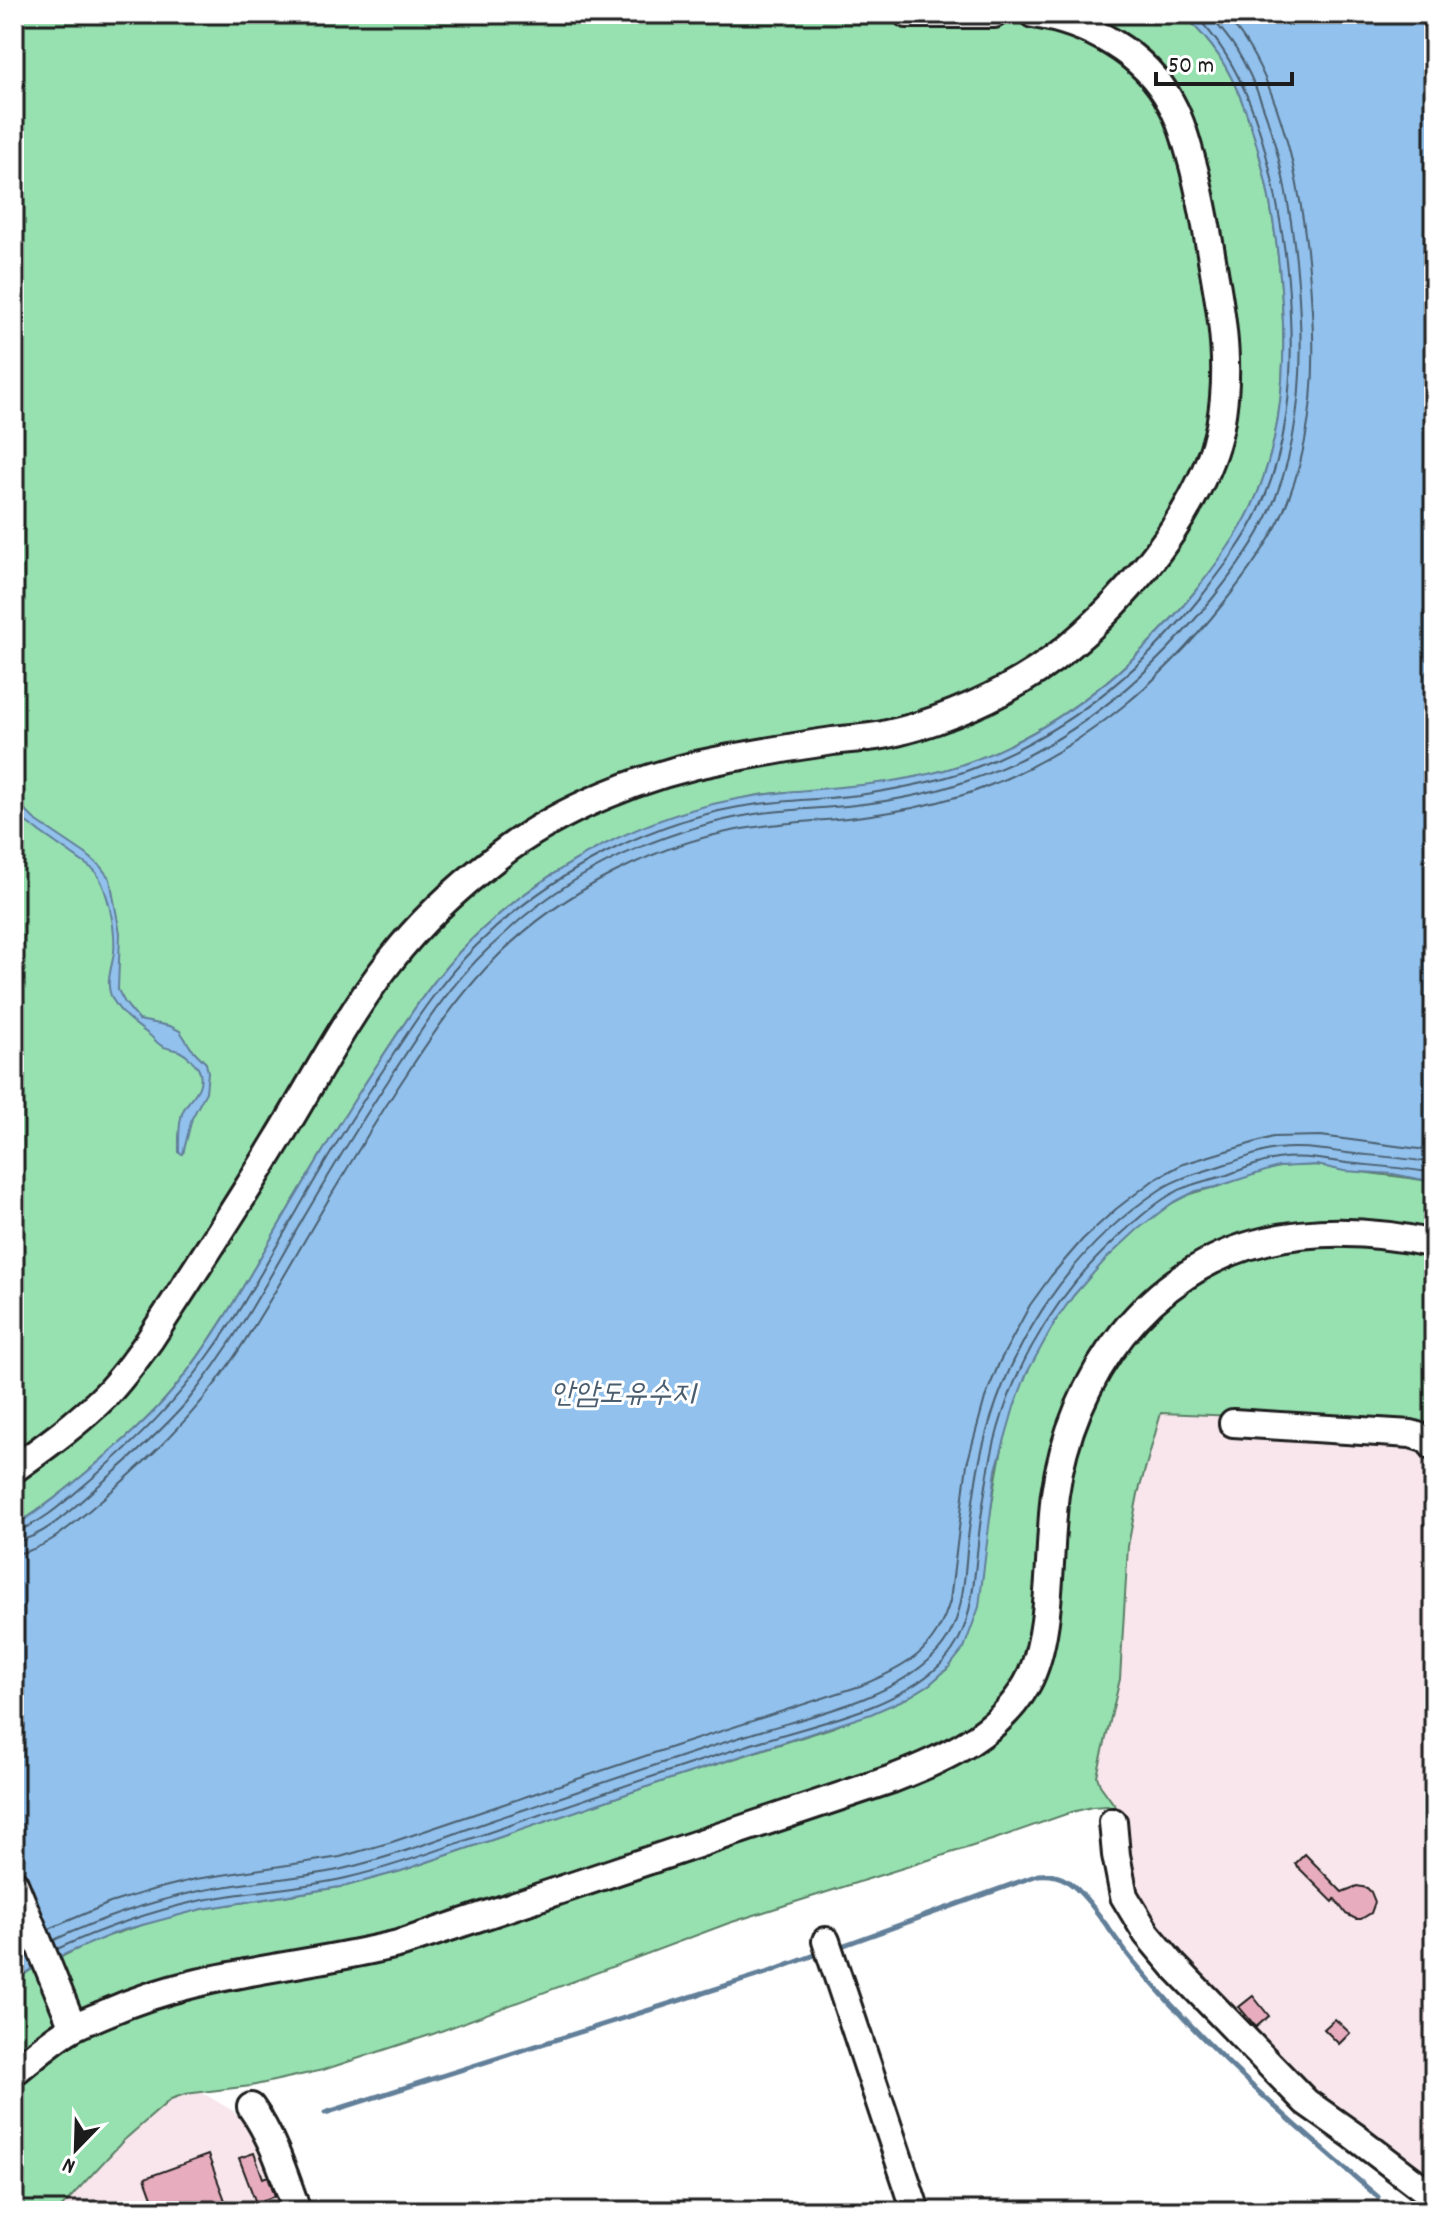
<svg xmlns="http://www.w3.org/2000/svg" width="1448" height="2225" viewBox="0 0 1448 2225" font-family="Dekko,'Poor Story',sans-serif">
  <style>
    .built { fill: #f8e6ec }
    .green { fill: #97e1b0; stroke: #5a7e66; stroke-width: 2 }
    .water { fill: #91c1ec; stroke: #627f99; stroke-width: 2 }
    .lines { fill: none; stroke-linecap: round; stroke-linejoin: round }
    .shore { stroke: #4b5e6f; stroke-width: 2 }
    .stream { stroke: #627f99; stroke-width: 5 }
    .building { fill: #e7adbe; stroke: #1c1c1c; stroke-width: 2 }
    .minor-casing { stroke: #1c1c1c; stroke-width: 32 }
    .minor { stroke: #fff; stroke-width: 26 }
    .labels { text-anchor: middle; stroke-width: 6; stroke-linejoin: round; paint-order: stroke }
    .water-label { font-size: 30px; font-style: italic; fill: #4b5e6f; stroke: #fff }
  </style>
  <rect width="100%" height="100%" fill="#fff"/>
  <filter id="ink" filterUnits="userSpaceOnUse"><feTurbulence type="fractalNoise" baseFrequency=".0125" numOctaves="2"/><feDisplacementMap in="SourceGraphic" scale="16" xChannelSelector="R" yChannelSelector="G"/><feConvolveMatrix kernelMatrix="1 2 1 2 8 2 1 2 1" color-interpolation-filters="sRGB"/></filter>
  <g filter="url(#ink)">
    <path class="built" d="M1162 1412 1418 1423 1434 1434V2180L1320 2103 1182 1964 1135 1891 1118 1810 1100 1785 1097 1776 1120 1679 1128 1546 1138 1494Z
      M201 2092 233 2111 250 2129 271 2166 287 2211H58L123 2141 153 2113 172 2099 185 2094Z"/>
    <path class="green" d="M14 14H886L910 17H1027L1079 29 1158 89 1206 247 1217 416 1167 530 1048 657 929 716 659 770 430 910 136 1352 14 1464Z
      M1052 14H1183C1196 27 1209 41 1219 56 1263 124 1280 242 1283 323 1285 385 1279 448 1252 506 1239 536 1218 563 1197 589 1135 666 1056 732 961 765 927 777 889 783 853 788 820 791 786 790 754 796 736 800 718 806 700 811 609 835 540 873 472 939 435 975 407 1019 379 1062 348 1108 320 1156 292 1203 254 1267 220 1332 173 1390 150 1418 122 1442 94 1466 68 1488 43 1509 14 1526V1475L91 1416 380 983 501 860 647 786 986 705 1140 583 1229 398 1175 101Z
      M1317 1165C1356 1173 1395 1175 1434 1182V1239L1426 1237 1211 1255 1083 1384 1040 1617 1016 1691 936 1755 402 1935 82 2016 57 1959 93 1941 160 1919 202 1909 346 1886 401 1871 664 1781 831 1728 907 1698 930 1684 948 1668 964 1647C972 1607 980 1568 988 1528 995 1487 1000 1448 1013 1408 1040 1327 1099 1251 1171 1204 1185 1194 1200 1191 1216 1187 1237 1181 1258 1169 1280 1167 1292 1165 1305 1166 1317 1165Z
      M1305 1239 1434 1249V1434L1418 1423 1161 1413 1138 1494 1128 1546 1120 1679 1097 1776 1100 1785 1118 1810 1107 1806 1092 1807 1072 1812 995 1839 729 1923 433 2034 323 2070 251 2086 185 2094 171 2099 123 2141 58 2211H14V2080L81 2032 222 1984 898 1782 1024 1697 1060 1494 1095 1383 1184 1282Z
      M37 1966 59 2022 14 2066V1981Z"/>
    <path class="water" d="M1183 14H1434V1182L1393 1174 1344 1171 1317 1165 1278 1167 1216 1187 1196 1191 1172 1203 1137 1230 1105 1260 1074 1295 1056 1320 1027 1373 1014 1407 996 1470 979 1607 964 1648 948 1668 930 1684 907 1698 871 1714 664 1781 401 1871 346 1886 202 1909 120 1931 37 1966 14 1981V1526C43 1509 68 1488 94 1466 122 1442 150 1418 173 1390 220 1332 254 1267 292 1203 320 1156 348 1108 379 1062 407 1019 435 975 472 939 548 865 648 812 754 796 824 786 892 788 961 765 1056 732 1135 666 1197 589 1217 563 1238 536 1252 506 1279 448 1285 385 1283 323 1280 242 1263 124 1219 56 1209 41 1196 27 1183 14Z
      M14 799 34 819 86 854 100 866 110 879 120 933 118 990 125 1003 139 1020 170 1026 180 1031 191 1048 206 1063 208 1072 206 1092 192 1118 183 1154 179 1153C179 1141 178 1123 183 1111 189 1098 204 1090 200 1073 198 1065 187 1055 179 1051 174 1049 167 1049 162 1046 156 1043 153 1037 148 1034 134 1023 122 1016 113 1000 104 983 112 969 114 952 116 930 108 887 94 870L23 820 14 810Z"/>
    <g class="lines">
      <path class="shore" d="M14 1532C44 1523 71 1496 95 1476 138 1439 177 1401 209 1355 242 1310 268 1260 296 1213 325 1161 356 1111 389 1061 415 1021 442 980 476 946 550 873 655 817 759 804 792 800 826 799 859 795 892 790 925 784 957 774 971 770 984 764 998 758 1081 721 1147 664 1204 593 1224 567 1245 540 1259 510 1288 448 1293 381 1290 315 1289 278 1284 240 1277 204 1264 135 1245 66 1194 14
        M14 1542C45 1537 73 1508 97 1487 128 1461 159 1434 186 1403 231 1348 265 1286 300 1224 328 1176 357 1128 388 1081 418 1035 448 986 489 948 503 936 516 922 531 911 593 861 676 827 755 814 788 809 822 809 855 805 892 801 929 794 964 782 1064 750 1147 679 1212 599 1233 573 1254 545 1268 515 1297 454 1303 386 1300 319 1297 235 1280 121 1236 49 1228 37 1218 25 1208 14
        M14 1554C46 1551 75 1522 99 1502 148 1460 194 1417 230 1363 262 1317 289 1267 317 1219 346 1170 375 1122 406 1075 431 1037 456 1000 487 967 556 893 662 838 763 826 796 821 830 821 864 816 897 812 930 805 963 795 977 791 991 785 1005 779 1094 739 1161 681 1222 605 1243 579 1264 551 1279 521 1306 464 1315 397 1313 334 1310 243 1295 119 1245 41 1239 31 1231 23 1224 14
        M49 1929 110 1903 152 1890 196 1879 340 1857 392 1842 654 1753 860 1686C906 1666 935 1653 950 1601L967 1464 985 1398 1000 1361 1030 1305 1051 1276 1083 1239 1116 1209 1155 1179 1183 1164 1273 1137 1321 1136 1434 1151
        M54 1940C99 1919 146 1903 195 1892 243 1881 294 1880 342 1869 394 1857 444 1837 493 1820 574 1793 654 1765 735 1739 797 1718 879 1705 929 1660 965 1630 964 1581 968 1538 971 1515 974 1492 978 1469 1000 1357 1065 1252 1161 1189 1181 1176 1204 1172 1226 1164 1243 1159 1260 1151 1277 1149 1301 1146 1323 1150 1347 1153 1376 1156 1405 1158 1434 1163
        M57 1949C103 1928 149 1912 198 1901 247 1891 297 1889 346 1878 397 1866 446 1847 496 1830 579 1801 662 1773 746 1746 809 1724 888 1713 939 1666 973 1634 973 1587 978 1544 980 1521 984 1497 988 1474 1003 1383 1048 1302 1115 1240 1132 1224 1150 1207 1170 1195 1188 1184 1207 1181 1227 1175 1243 1169 1260 1162 1277 1159 1301 1155 1324 1160 1347 1163 1376 1166 1405 1168 1434 1173"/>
      <path class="stream" d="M836 1948 1038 1875C1049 1874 1058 1875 1067 1881 1088 1894 1115 1940 1133 1961 1206 2049 1292 2123 1378 2197
        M325 2113 769 1972 823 1952"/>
    </g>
    <path class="building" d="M1305 1854 1342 1892 1357 1886 1367 1888 1371 1892 1375 1902 1371 1913 1361 1919H1356L1346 1914 1335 1899 1333 1902 1295 1864Z
      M1253 1996 1269 2016 1256 2027 1239 2007Z
      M1335 2019 1350 2033 1339 2044 1324 2029Z
      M254 2153 263 2178 268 2176 275 2196 256 2203 239 2158Z
      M208 2155 229 2211H157L145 2178Z"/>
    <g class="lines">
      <defs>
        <path id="minor" d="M907 14H994
          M1233 1423 1411 1434 1427 1439 1434 1447
          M14 1469C46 1446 78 1423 106 1395 122 1378 136 1359 149 1341 193 1274 237 1207 278 1139 314 1080 347 1016 390 961 420 922 458 887 497 857 558 809 648 773 725 759 761 753 797 746 833 741 849 739 866 738 883 735 928 726 982 704 1022 680 1102 633 1201 518 1220 426 1230 375 1224 327 1215 277 1209 241 1203 205 1194 169 1188 147 1182 123 1171 103 1145 53 1087 22 1033 14
          M1113 1822 1116 1855 1124 1896 1147 1934 1173 1965 1306 2102 1354 2136 1434 2197
          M14 1883 73 2027
          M826 1941 916 2211
          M14 2072C33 2057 51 2040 72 2028 83 2022 95 2018 106 2013 200 1971 303 1968 402 1943L892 1779C944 1759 998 1735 1027 1684 1053 1638 1048 1548 1055 1494 1071 1378 1148 1268 1266 1241 1321 1228 1380 1232 1434 1244
          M251 2107C273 2138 284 2174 297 2211"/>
      </defs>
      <use href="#minor" class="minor-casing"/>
      <use href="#minor" class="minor"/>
    </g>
  </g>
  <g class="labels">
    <g class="water-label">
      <text x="623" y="1402">안암도유수지</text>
    </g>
  </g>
  <rect width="1448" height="2225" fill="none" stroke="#fff" stroke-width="48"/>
  <rect x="24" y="24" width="1400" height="2177" fill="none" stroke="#1c1c1c" stroke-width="3" filter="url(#ink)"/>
  <g transform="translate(76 2149) rotate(203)" stroke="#ffffff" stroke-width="6" paint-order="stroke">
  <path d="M0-6L14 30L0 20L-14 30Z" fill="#1c1c1c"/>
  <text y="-12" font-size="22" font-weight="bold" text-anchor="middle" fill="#1c1c1c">N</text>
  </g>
  <path d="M1156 72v12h136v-12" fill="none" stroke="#1c1c1c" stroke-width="4"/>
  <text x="1168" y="72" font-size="24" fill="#1c1c1c" stroke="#ffffff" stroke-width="6" paint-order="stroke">50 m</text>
</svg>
